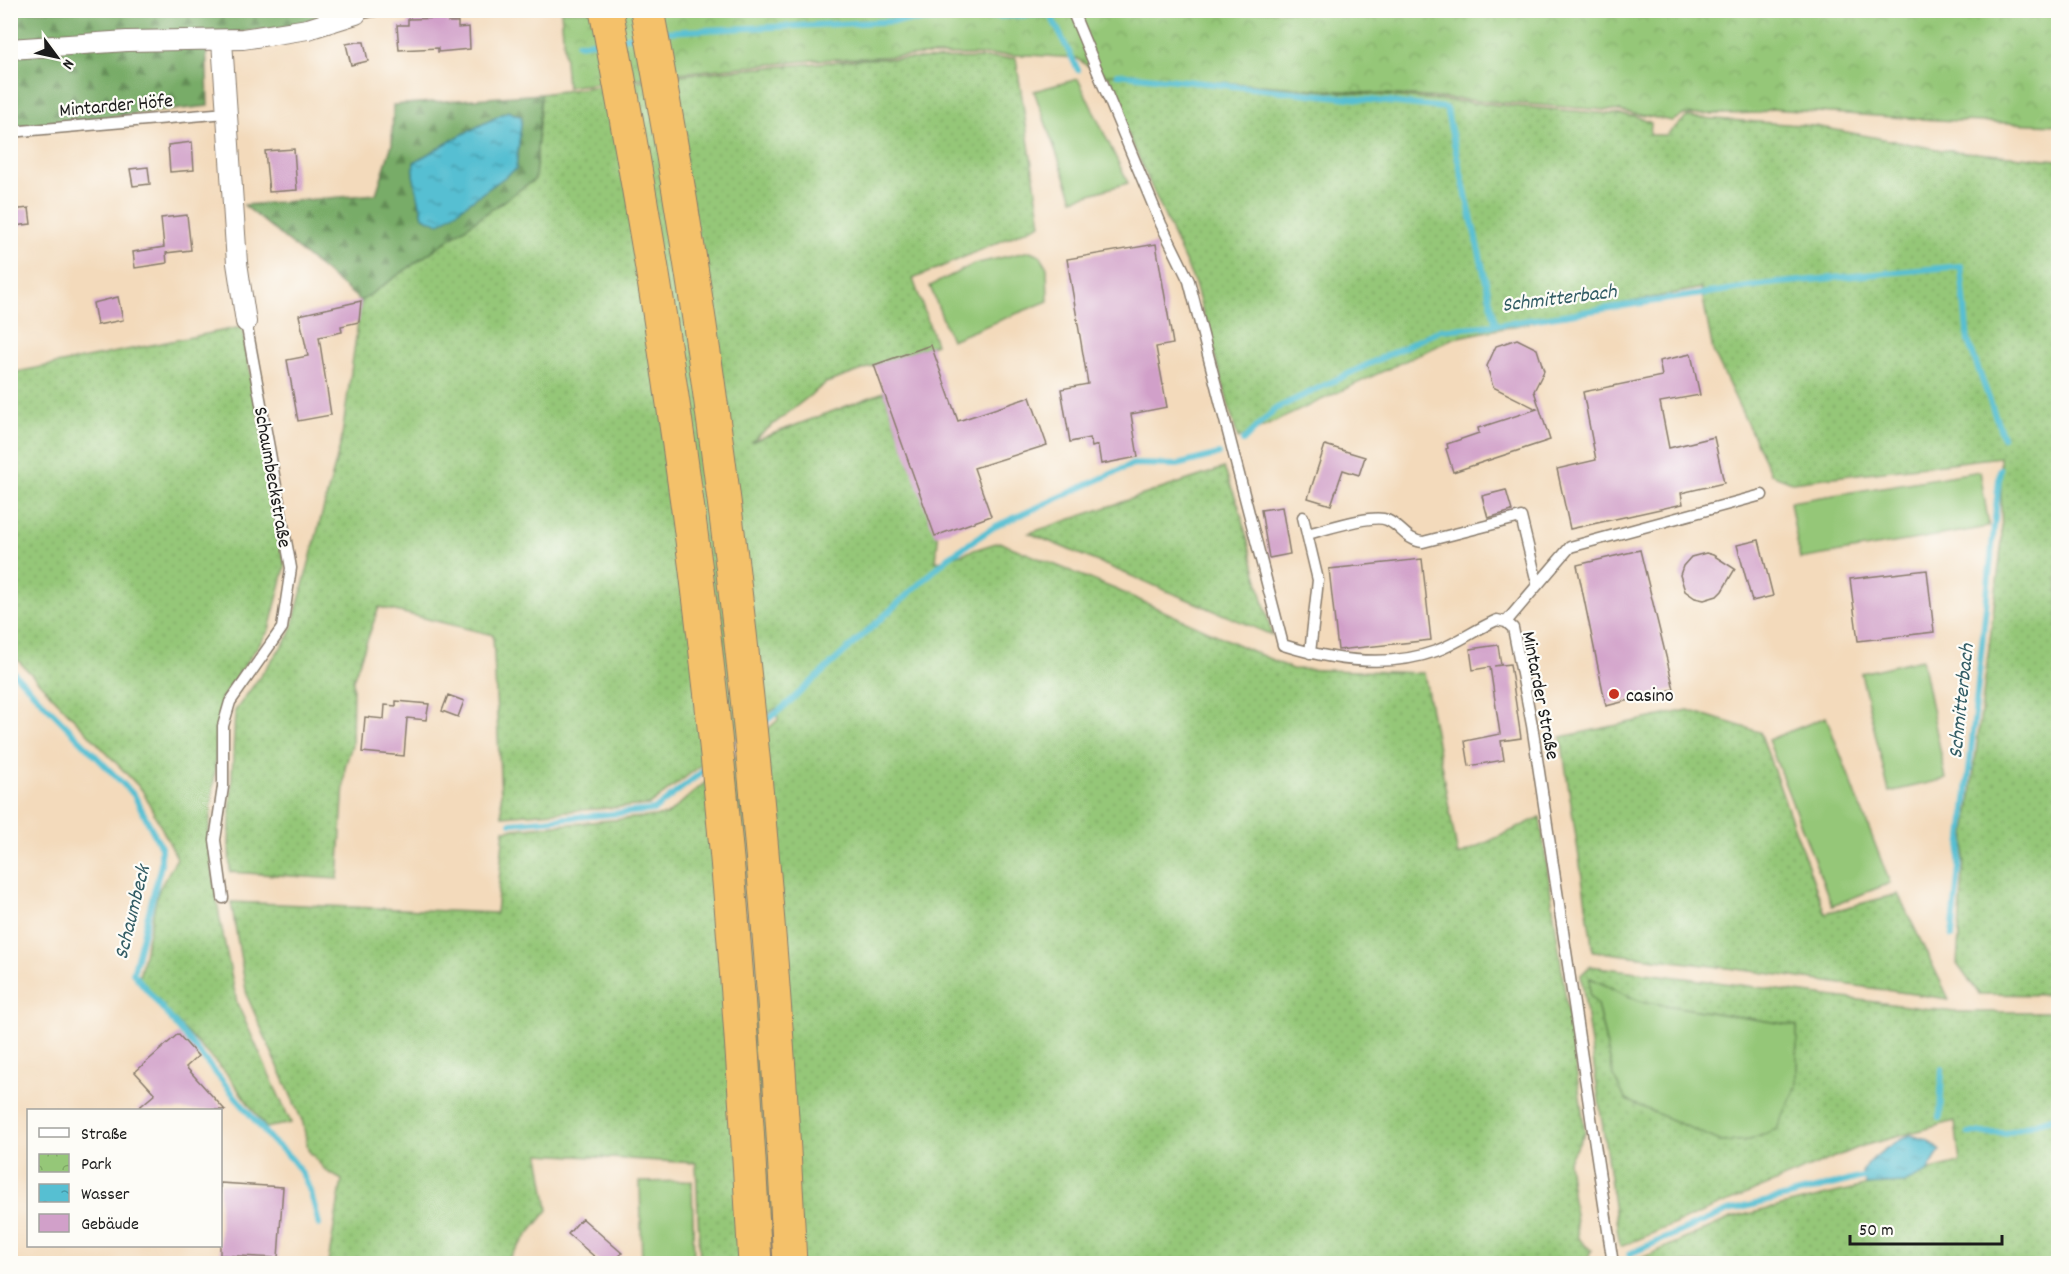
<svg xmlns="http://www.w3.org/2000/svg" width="2069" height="1274" viewBox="0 0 2069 1274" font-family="Dekko,sans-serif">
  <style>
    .grass { fill: url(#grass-dots); stroke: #58724a; stroke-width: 1.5; fill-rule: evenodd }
    .forest { fill: url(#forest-firs); stroke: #4a6442; stroke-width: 1.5 }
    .park { fill: url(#park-crowns); stroke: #58724a; stroke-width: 1.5 }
    .pitch { fill: #95c778; stroke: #58724a; stroke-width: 1.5 }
    .water { fill: url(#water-ripples); stroke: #396e77; stroke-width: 1.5 }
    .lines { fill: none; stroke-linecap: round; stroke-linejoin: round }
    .stream { stroke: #56bfd2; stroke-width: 6 }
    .building { fill: #d1a0c9 }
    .service-casing { stroke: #887b6c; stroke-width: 13 }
    .minor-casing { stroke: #887b6c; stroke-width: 22 }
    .motorway-casing { stroke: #887b6c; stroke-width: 35 }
    .service { stroke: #fff; stroke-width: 10 }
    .minor { stroke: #fff; stroke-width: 20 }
    .motorway { stroke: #f4c16a; stroke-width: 33 }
    .poi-dot { fill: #c8321e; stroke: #fdfcf7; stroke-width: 2 }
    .labels { text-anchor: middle; stroke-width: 4.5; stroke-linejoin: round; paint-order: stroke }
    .street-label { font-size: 20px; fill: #1c1c1c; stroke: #fdfcf7 }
    .poi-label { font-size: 20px; fill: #1c1c1c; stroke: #fdfcf7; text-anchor: start }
    .water-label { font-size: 21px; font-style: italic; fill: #335d65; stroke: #fdfcf7 }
  </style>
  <defs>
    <pattern id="grass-dots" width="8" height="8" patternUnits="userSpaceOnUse" patternTransform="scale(1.5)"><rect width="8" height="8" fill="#95c778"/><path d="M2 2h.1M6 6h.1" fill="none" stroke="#80aa67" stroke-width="1.8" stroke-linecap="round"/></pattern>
    <pattern id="forest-firs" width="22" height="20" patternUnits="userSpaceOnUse" patternTransform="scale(1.5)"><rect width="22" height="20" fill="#78ac68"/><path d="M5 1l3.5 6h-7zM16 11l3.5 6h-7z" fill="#628b55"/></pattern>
    <pattern id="park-crowns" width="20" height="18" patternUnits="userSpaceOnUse" patternTransform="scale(1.5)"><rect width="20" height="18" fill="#95c778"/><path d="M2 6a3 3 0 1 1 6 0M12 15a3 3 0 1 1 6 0" fill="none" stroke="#80aa67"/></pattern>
    <pattern id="water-ripples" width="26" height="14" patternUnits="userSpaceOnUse" patternTransform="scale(1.5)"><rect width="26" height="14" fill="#56bfd2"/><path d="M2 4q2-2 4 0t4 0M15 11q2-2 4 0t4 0" fill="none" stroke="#469aaa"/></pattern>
  </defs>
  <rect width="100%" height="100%" fill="#fdfcf7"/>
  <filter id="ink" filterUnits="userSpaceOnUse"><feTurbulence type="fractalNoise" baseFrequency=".0167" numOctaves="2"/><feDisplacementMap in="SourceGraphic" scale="12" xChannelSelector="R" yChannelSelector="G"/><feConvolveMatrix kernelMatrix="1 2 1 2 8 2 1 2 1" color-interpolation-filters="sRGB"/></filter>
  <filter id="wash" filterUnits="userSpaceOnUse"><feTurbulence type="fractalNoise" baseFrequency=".008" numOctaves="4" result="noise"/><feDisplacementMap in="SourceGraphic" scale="24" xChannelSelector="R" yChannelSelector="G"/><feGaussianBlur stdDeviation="1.35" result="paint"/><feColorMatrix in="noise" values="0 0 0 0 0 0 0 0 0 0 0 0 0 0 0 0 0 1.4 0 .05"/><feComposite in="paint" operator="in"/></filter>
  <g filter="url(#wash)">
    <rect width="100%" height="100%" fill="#f3dabb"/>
    <path class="grass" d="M1016 58 1041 224 913 279 936 344 826 383 751 442 884 392 938 539 936 562 999 542 1117 590 1292 669 1424 673 1458 856 1540 817 1585 1132 1568 1162 1578 1238 1591 1250 1586 1264 700 1263 696 1163 539 1154 548 1210 505 1263H328L342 1180 326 1171 308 1150 303 1123 247 996 231 902 496 913 504 830 667 815 778 720 776 708 649 805 502 816 493 635 379 607 353 680 352 745 345 767 338 879 230 872 229 844 235 711 290 635 341 442 361 301 535 179 541 94 688 74 866 59Z
      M1108 73 1635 116 1651 123 1650 135H1666L1687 117 1815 126 1942 150 2058 160V995L1979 994 1957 964 1965 844 2002 541 2000 457 1792 482 1771 474 1713 351 1701 288 1454 338 1238 439 1195 284 1123 123Z
      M242 327 285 567 269 630 222 698 208 840 220 920 237 1003 291 1123 266 1128 227 1074 138 982 158 891 177 858 142 790 11 653V373Z
      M1224 468 1239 507 1272 635 1029 533Z
      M1688 710 1760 732 1825 913 1898 894 1949 999 1736 969 1593 951 1561 737Z
      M1590 966 1954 1012H2058V1263H1631L1731 1218 1960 1163 1955 1121 1859 1147 1620 1247 1581 975ZM1590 978 1639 1001 1796 1026 1614 1077 1597 1004 1590 995Z"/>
    <path class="forest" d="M11 11H330L326 14 285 28 206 35 208 106 11 128Z
      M541 94 535 179 361 301 244 205 376 194 392 144 393 105Z"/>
    <path class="park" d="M561 11H2058V125L1936 120 1771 109 1760 113 1684 115 1672 121 1619 111 1110 74 1105 77 1076 58 1029 55H925L815 60 689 72 567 87Z"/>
    <path class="pitch" d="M1078 79 1128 183 1073 199 1034 91Z
      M1030 251 1040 255 1047 268 1048 301 951 340 930 286 974 264Z
      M1980 471 1989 527 1800 559 1790 502Z
      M1922 659 1946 779 1889 792 1861 673Z
      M1826 717 1890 883 1832 906 1768 740Z
      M1590 978 1639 1001 1797 1026V1085L1777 1129 1750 1140 1722 1142 1626 1100 1614 1077 1597 1004 1590 995Z
      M692 1181 694 1263H642L640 1182Z"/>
    <path class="water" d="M508 111 522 117 516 169 439 224 423 217 413 175 414 162 459 136Z
      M1910 1135 1927 1140 1940 1151 1927 1172 1904 1183 1866 1185 1862 1172C1873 1155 1891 1144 1910 1135Z"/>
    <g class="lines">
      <path class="stream" d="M662 32 1050 14 1078 70
        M621 38 643 35
        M578 44 602 41
        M1117 74 1446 108 1496 325 1768 284 1961 266 1968 341 2003 437
        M1243 441 1275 409 1440 330 1496 325
        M10 669 134 795 161 847V865L133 973 272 1141C304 1165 311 1188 319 1225
        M760 726 786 705 949 557 994 527 1133 464 1177 465 1219 454
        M511 823 654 810 708 767
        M1952 936 2000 469
        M1940 1118 1942 1069
        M1968 1133H2005L2058 1116
        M1629 1254 1728 1211 1871 1175
        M1604 1264 1605 1263"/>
    </g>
    <g id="blocks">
      <path class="building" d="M447 18 448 22H458V28L469 27 470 49 438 52V48L399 50 397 25H408V19Z
        M357 42H364L368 61 351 65 346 44Z
        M192 142 194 170 170 172 168 145Z
        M294 149 297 190 269 192 265 151Z
        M148 167 150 184 133 186 130 169Z
        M29 208 31 224 14 226 11 210Z
        M187 215 191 250 166 253 167 263 135 268 133 252 164 247 161 218Z
        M1156 244 1173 344 1156 347 1167 407 1131 414 1138 457 1101 464 1098 445 1092 447 1090 438 1070 442 1061 389 1088 384 1067 259Z
        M118 297 123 320 97 325 93 303Z
        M361 301 359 322 341 326 342 332 319 337 331 415 298 421 287 360 308 356 299 315Z
        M1517 339 1537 349 1544 371 1534 391 1550 440 1453 472 1446 449 1448 448 1447 444 1479 433 1478 428 1537 409 1493 387 1487 366 1496 346Z
        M931 345 958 421 1030 397 1047 445 974 468 991 516 935 536 874 365Z
        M1691 354 1700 395 1660 402 1669 448 1714 437 1724 483 1681 493 1683 504 1570 529 1557 469 1596 460 1583 392 1662 376 1659 361Z
        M1325 445 1365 457 1359 475 1343 470 1331 505 1308 498Z
        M1506 490 1512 511 1488 518 1482 496Z
        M1282 507 1290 554 1269 558 1261 510Z
        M1759 540 1773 596 1752 601 1737 545Z
        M1640 550 1674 689 1606 706 1577 565Z
        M1706 553 1713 555 1735 569 1722 591 1717 596 1704 600 1695 598 1685 591 1680 575 1683 566 1691 557Z
        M1422 559 1431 640 1338 650 1329 569Z
        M1927 570 1934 632 1858 641 1850 579Z
        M1498 645 1501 665 1494 666 1510 664 1521 738 1501 741 1504 760 1469 766 1465 741 1500 734 1490 667 1473 670 1470 649Z
        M448 695 464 701 458 717 442 711Z
        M396 701 429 704 426 720 407 718 404 756 362 752 365 717 384 719 385 705 396 706Z
        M178 1034 198 1056 186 1067 225 1110H136L155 1094 135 1072Z
        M220 1183 283 1187 278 1258 220 1255Z
        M582 1218 622 1253 613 1263H602L568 1234Z"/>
    </g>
  </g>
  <g filter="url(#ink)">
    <use href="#blocks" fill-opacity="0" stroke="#887b6c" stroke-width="1.5"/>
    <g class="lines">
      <defs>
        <path id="service" d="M1072 10 1161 224 1189 281 1283 645C1331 660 1386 669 1436 651 1458 643 1476 629 1497 620L1506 622 1513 628 1532 725 1613 1264
          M355 11 356 14 379 10
          M10 132 226 113
          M1303 517 1318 580 1310 653
          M1307 534C1324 530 1373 513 1387 520 1401 526 1407 541 1423 542L1521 517 1537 583
          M1506 622 1570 547 1762 495
          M223 898 215 840 223 787V726L230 702 282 628 291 568 246 322"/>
        <path id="minor" d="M222 41 237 263 246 322
          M10 49 127 41 243 39 308 29 356 14"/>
        <path id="motorway" d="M606 10C658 281 699 553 724 827 738 972 747 1118 755 1264
          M647 10C725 425 770 843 790 1264"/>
      </defs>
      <use href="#service" class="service-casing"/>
      <use href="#minor" class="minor-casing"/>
      <use href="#motorway" class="motorway-casing"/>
      <use href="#service" class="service"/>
      <use href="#minor" class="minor"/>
      <use href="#motorway" class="motorway"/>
    </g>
  </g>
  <circle class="poi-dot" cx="1614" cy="694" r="6"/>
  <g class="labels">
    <g class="street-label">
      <text transform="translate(116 104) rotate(-5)" y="7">Mintarder Höfe</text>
      <text transform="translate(274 477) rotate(80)" y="7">Schaumbeckstraße</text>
      <text transform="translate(1542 695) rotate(79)" y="7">Mintarder Straße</text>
    </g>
    <g class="poi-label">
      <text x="1626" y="701">casino</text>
    </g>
    <g class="water-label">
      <text transform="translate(1559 297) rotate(-7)" y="7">Schmitterbach</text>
      <text transform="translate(1960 701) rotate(-84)" y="7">Schmitterbach</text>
      <text transform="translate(131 912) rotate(-76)" y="7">Schaumbeck</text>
    </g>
  </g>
  <rect width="2069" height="1274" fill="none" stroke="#fdfcf7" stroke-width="36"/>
  <rect x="27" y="1109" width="195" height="138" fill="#fdfcf7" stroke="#a3a29f" stroke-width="1.5"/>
  <rect x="39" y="1128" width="30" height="9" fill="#ffffff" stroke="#a3a29f" stroke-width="1.5"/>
  <text x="81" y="1139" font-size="18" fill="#1c1c1c">Straße</text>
  <rect x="39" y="1154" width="30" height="18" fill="url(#park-crowns)" stroke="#a3a29f" stroke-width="1.5"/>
  <text x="81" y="1169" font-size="18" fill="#1c1c1c">Park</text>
  <rect x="39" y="1184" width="30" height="18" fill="url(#water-ripples)" stroke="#a3a29f" stroke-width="1.5"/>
  <text x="81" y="1199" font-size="18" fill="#1c1c1c">Wasser</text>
  <rect x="39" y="1214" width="30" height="18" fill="#d1a0c9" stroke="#a3a29f" stroke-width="1.5"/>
  <text x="81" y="1229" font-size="18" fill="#1c1c1c">Gebäude</text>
  <g transform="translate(57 57) rotate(123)" stroke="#fdfcf7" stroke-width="4.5" paint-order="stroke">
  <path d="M0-4.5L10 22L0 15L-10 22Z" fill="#1c1c1c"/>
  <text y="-9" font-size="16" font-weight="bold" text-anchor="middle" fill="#1c1c1c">N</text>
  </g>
  <path d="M1850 1235v9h152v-9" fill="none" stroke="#1c1c1c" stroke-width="3"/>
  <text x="1859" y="1235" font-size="18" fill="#1c1c1c" stroke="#fdfcf7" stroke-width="4.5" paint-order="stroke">50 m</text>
</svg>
